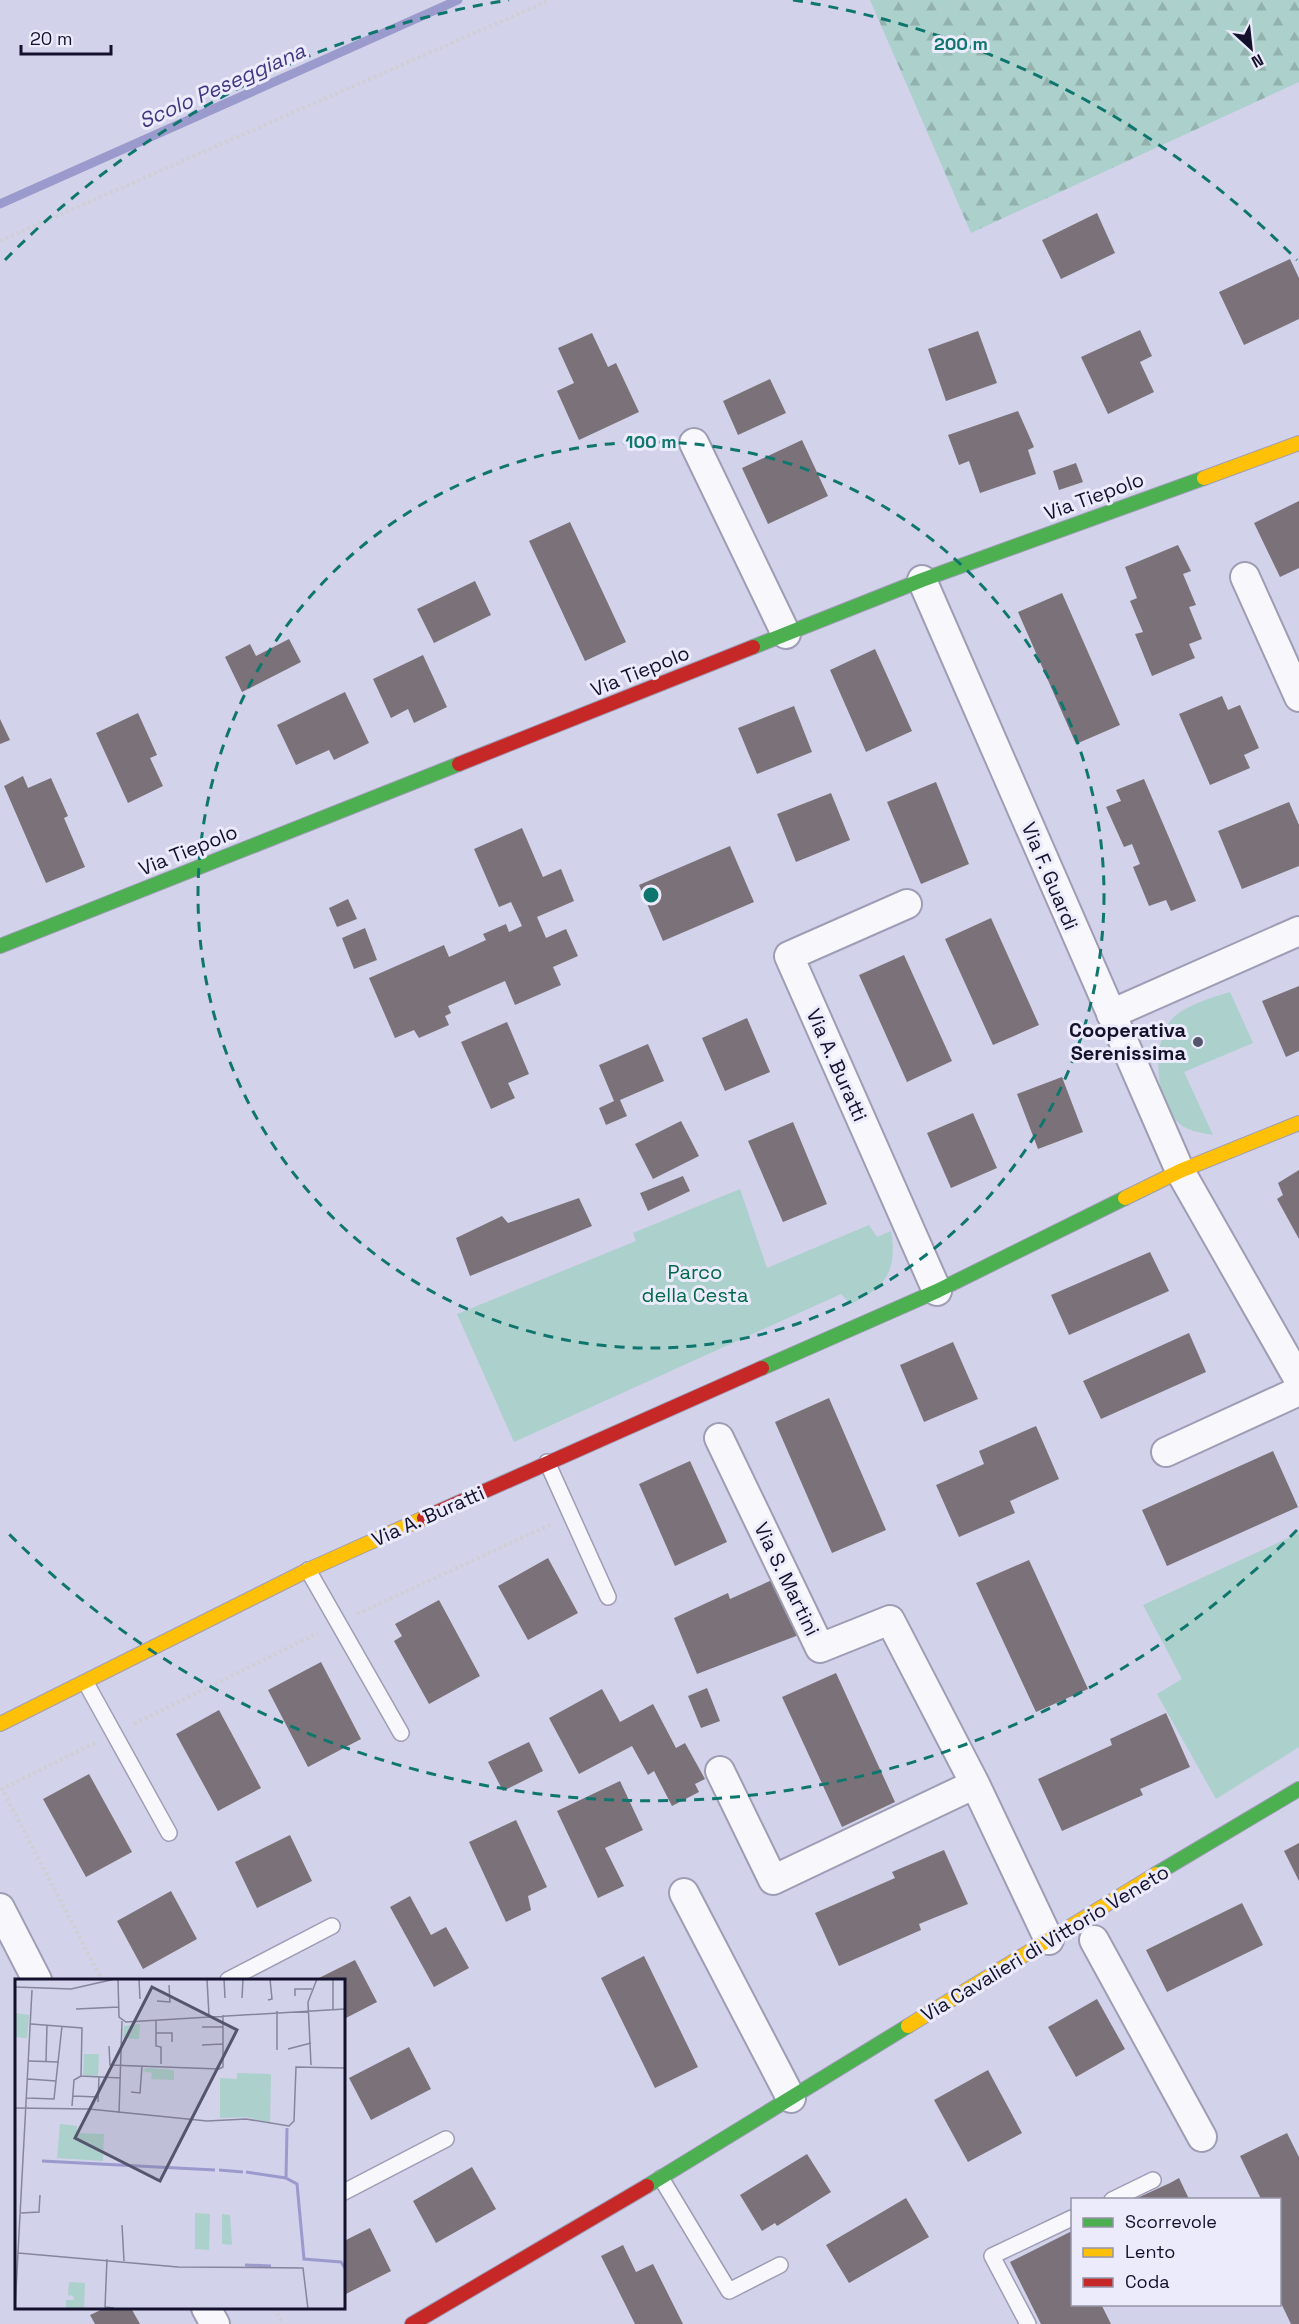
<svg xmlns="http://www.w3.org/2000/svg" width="1299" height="2324" viewBox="0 0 1299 2324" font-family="'Space Grotesk',sans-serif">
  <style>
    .green { fill: #acd0cb }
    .forest { fill: url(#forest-firs) }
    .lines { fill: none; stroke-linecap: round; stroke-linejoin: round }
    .stream { stroke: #9b9acc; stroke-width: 9 }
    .building { fill: #7a7278 }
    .lane-casing { stroke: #9e9db5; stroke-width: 18 }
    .street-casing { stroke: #9e9db5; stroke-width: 32 }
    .fast-casing { stroke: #9e9db5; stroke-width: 16 }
    .slow-casing { stroke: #9e9db5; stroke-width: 16 }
    .jam-casing { stroke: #9e9db5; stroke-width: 16 }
    .path { stroke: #cfcfd6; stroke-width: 4; stroke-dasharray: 3 3; stroke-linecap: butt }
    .lane { stroke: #f8f8fc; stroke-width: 15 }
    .street { stroke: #f8f8fc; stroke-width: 28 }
    .fast { stroke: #4caf50; stroke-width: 14 }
    .slow { stroke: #ffc107; stroke-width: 14 }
    .jam { stroke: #c62828; stroke-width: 14 }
    .ring { fill: none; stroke: #0f766e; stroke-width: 3; stroke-dasharray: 10 8 }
    .poi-dot { fill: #56556e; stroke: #ebebfb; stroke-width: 2 }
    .labels { text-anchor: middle; stroke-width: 6; stroke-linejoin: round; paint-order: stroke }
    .street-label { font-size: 20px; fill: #14112c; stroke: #ebebfb }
    .poi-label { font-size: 20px; font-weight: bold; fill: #14112c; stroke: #ebebfb; text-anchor: end }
    .park-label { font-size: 20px; fill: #006849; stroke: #ebebfb }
    .water-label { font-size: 21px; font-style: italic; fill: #3f3680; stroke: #ebebfb }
    .inset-river { fill: none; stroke: #9b9acc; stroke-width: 3 }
    .inset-road { fill: none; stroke: #86859e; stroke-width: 1.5 }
    .view { fill: #56556e; fill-opacity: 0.15; stroke: #56556e; stroke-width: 3 }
    .inset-edge { fill: none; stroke: #14112c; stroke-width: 3 }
    .centre { fill: #0f766e; stroke: #ebebfb; stroke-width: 3 }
    .ring-label { font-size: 18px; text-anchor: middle; font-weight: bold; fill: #0f766e; stroke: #ebebfb; stroke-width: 6; stroke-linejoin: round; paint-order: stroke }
  </style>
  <defs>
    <pattern id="forest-firs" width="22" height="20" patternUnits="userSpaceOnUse" patternTransform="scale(1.5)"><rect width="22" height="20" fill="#acd0cb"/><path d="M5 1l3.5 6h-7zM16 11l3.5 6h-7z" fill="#93b2ae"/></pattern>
  </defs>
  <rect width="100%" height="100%" fill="#d2d2ea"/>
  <path class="green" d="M1230 992 1253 1043 1184 1072 1213 1135C1204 1133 1193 1132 1186 1128 1154 1112 1149 1038 1175 1016 1189 1004 1213 997 1230 992Z
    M740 1189 767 1268 869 1225 877 1237 891 1231C898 1270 886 1287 851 1304L841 1294 514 1442 457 1314 636 1241 633 1233Z
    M1299 1533V1747L1216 1799 1157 1694 1182 1679 1143 1605Z"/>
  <path class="forest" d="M870 0H1299V82L971 233Z"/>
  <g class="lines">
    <path class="stream" d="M0 204 458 0"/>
  </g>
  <path class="building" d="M1097 213 1115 253 1061 279 1042 240Z
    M1290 259 1299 278V319L1244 345 1219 292Z
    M1140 330 1152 356 1140 362 1154 392 1108 414 1081 357Z
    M978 331 997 383 946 401 928 349Z
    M592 333 608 367 616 363 639 412 579 440 557 391 574 383 558 348Z
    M770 379 786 413 738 435 723 401Z
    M1018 411 1034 447 1028 450 1036 474 980 493 969 461 959 465 948 435Z
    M802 440 828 496 768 524 742 468Z
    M1076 463 1083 482 1059 490 1053 471Z
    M1299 501V568L1280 577 1254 523Z
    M570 522 626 642 585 661 529 541Z
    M1178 545 1191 571 1183 574 1196 605 1189 607 1202 639 1189 644 1195 658 1152 676 1135 634 1143 632 1130 601 1137 598 1125 567Z
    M475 581 491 615 434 643 417 609Z
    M1062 593 1120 725 1076 744 1018 612Z
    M289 639 301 662 242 692 225 657 250 644 256 656Z
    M875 649 912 731 866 752 830 670Z
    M423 655 447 707 414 723 408 709 391 718 373 679Z
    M345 692 369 743 334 760 329 750 296 765 277 725Z
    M1222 696 1228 710 1240 705 1259 748 1244 755 1250 768 1210 785 1179 714Z
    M794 706 812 752 757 774 738 728Z
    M138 713 157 755 150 758 163 786 128 803 96 733Z
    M0 719 10 740 0 744Z
    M23 776 28 788 51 778 68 816 64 818 85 867 46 883 4 786Z
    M1144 779 1196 901 1171 911 1166 900 1149 906 1133 867 1140 864 1132 844 1124 847 1106 807 1121 801 1116 790Z
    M936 782 969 864 921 884 887 802Z
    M831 793 850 840 796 862 777 814Z
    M1289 802 1299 825V866L1242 889 1218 831Z
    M522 828 543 877 561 869 574 901 537 917 546 938 566 929 578 956 553 967 561 985 515 1005 505 981 448 1006 451 1013 445 1016 449 1025 419 1038 414 1030 395 1038 369 978 444 945 449 957 486 940 483 934 506 924 509 932 522 926 511 902 499 907 474 849Z
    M730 846 754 902 663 941 639 885Z
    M348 899 357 919 337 927 329 908Z
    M991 918 1039 1025 993 1045 945 939Z
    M365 928 377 960 354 969 342 938Z
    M904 955 952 1061 907 1082 859 975Z
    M1299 986V1051L1286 1057 1262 1001Z
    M747 1018 770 1072 725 1091 702 1038Z
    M507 1022 529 1074 508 1083 515 1098 491 1109 461 1042Z
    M648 1044 664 1081 620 1100 627 1116 606 1125 599 1108 614 1101 599 1065Z
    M1062 1077 1083 1132 1038 1149 1017 1094Z
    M973 1113 997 1168 951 1188 927 1133Z
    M681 1121 699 1156 653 1179 635 1144Z
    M793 1122 827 1204 783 1222 748 1141Z
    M1299 1170V1239L1277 1199 1283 1195 1278 1183Z
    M683 1176 690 1191 648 1211 640 1193Z
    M579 1198 592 1226 470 1276 456 1238 502 1216 508 1223Z
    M1150 1252 1169 1291 1069 1335 1051 1295Z
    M1189 1333 1206 1372 1101 1419 1083 1381Z
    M953 1342 978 1399 924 1422 900 1365Z
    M829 1398 886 1530 832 1553 775 1422Z
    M1036 1426 1059 1479 1010 1501 1015 1513 959 1537 936 1485 984 1464 979 1451Z
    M1273 1451 1298 1507 1167 1566 1142 1510Z
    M690 1461 727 1542 675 1566 639 1484Z
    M548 1558 578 1613 528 1640 498 1586Z
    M1029 1560 1088 1689 1036 1712 976 1583Z
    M781 1576 804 1633 697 1674 674 1618 728 1593 730 1599Z
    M439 1600 480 1676 429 1704 394 1641 402 1636 395 1624Z
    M321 1662 361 1739 308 1767 268 1690Z
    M836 1673 895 1802 842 1827 782 1697Z
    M707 1688 720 1721 701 1728 688 1696Z
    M602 1689 620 1722 653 1704 676 1748 685 1743 705 1779 695 1784 699 1792 672 1806 654 1771 648 1775 632 1746 579 1774 549 1718Z
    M219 1710 261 1788 218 1811 176 1734Z
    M1166 1713 1190 1767 1140 1789 1143 1795 1062 1831 1038 1779 1112 1745 1110 1739Z
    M529 1742 543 1771 503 1791 488 1762Z
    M89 1774 132 1852 86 1877 43 1799Z
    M620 1781 643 1830 605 1848 624 1886 598 1898 557 1811Z
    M516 1820 547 1887 528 1896 531 1910 506 1922 469 1842Z
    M290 1835 312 1881 257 1908 235 1862Z
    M1299 1843V1881L1284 1851Z
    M944 1850 968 1904 919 1924 921 1930 839 1966 815 1913 895 1878 892 1872Z
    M171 1891 197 1939 143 1969 117 1921Z
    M410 1896 431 1935 446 1927 469 1968 434 1987 390 1907Z
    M1242 1903 1263 1945 1167 1992 1146 1950Z
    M644 1956 698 2067 655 2088 601 1978Z
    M355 1960 377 2002 344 2019V1980H315Z
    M1097 1999 1125 2049 1076 2077 1048 2027Z
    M409 2047 431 2089 371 2120 349 2078Z
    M988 2070 1022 2133 968 2162 934 2100Z
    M1287 2133 1299 2157V2324H1291L1280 2301V2199H1261L1240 2156Z
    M807 2154 831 2192 777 2226 775 2223 762 2231 740 2195Z
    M472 2167 496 2209 436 2243 413 2201Z
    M1179 2178 1189 2199H1135L1170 2183Z
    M906 2198 929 2237 849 2283 826 2245Z
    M370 2228 391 2271 344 2295V2241Z
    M1072 2231V2304H1101L1111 2324H1041L1010 2262Z
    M623 2245 636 2272 653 2264 683 2324H635L601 2256Z
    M105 2308H131L140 2324H95L90 2315Z"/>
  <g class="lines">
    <defs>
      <path id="lane" d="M547 1462 608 1597
        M308 1570 401 1733
        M86 1683 169 1833
        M228 1980 332 1926
        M661 2178 729 2291 780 2265
        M344 2192 446 2139
        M1112 2200 1153 2180
        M1028 2324 992 2256 1072 2218"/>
      <path id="street" d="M694 443 786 634
        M1245 577 1299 697
        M922 580 1180 1171 1299 1380
        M907 904 789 956 937 1291
        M1111 1014 1299 931
        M719 1438 820 1648 890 1620 975 1784 1049 1940
        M1166 1452 1299 1391
        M720 1771 773 1880 975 1784
        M684 1893 791 2098
        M0 1908 37 1980
        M1094 1940 1202 2137
        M206 2308 215 2324"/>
      <path id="fast" d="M753 647 922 580 1204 478
        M0 946 459 764
        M762 1368 937 1291 1125 1198
        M1156 1874 1299 1789
        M647 2186 908 2026"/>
      <path id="slow" d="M1204 478 1299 443
        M1125 1198 1180 1171 1299 1123
        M0 1724 308 1570 424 1518
        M908 2026 1156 1874"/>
      <path id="jam" d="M459 764 753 647
        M424 1518 762 1368
        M412 2324 647 2186"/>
    </defs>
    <use href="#lane" class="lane-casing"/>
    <use href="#street" class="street-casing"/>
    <use href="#fast" class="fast-casing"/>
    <use href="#slow" class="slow-casing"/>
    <use href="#jam" class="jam-casing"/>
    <path class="path" d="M0 241 550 0
      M357 1614 552 1524
      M134 1724 318 1633
      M95 1743 2 1789 102 1980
      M274 2308 283 2324"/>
    <use href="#lane" class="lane"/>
    <use href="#street" class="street"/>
    <use href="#fast" class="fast"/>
    <use href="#slow" class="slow"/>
    <use href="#jam" class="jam"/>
  </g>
  <g class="ring">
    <circle cx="651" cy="895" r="453"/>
    <path d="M1297 1530A906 906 0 0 1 5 1530M5 260A906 906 0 0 1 509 0M793 0A906 906 0 0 1 1297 260"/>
  </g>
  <circle class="poi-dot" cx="1198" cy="1042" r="6"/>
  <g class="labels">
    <g class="street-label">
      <text transform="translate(1094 496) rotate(-20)" y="7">Via Tiepolo</text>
      <text transform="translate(640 671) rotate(-22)" y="7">Via Tiepolo</text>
      <text transform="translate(188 850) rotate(-22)" y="7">Via Tiepolo</text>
      <text transform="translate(1050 876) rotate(67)" y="7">Via F. Guardi</text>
      <text transform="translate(837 1065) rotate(66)" y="7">Via A. Buratti</text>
      <text transform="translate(428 1516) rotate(-24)" y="7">Via A. Buratti</text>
      <text transform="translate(787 1579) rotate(64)" y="7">Via S. Martini</text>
      <text transform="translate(1045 1943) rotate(-31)" y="7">Via Cavalieri di Vittorio Veneto</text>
    </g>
    <g class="poi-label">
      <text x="1186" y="1037">Cooperativa<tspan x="1186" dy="23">Serenissima</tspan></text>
    </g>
    <g class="park-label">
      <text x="695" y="1279">Parco<tspan x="695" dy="23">della Cesta</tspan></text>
    </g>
    <g class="water-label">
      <text transform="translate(222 86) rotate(-24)" y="7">Scolo Peseggiana</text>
    </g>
  </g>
  <g transform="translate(15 1979)">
    <rect width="330" height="330" fill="#d2d2ea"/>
    <path d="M0 34 14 36 12 59 0 58ZM125 45 124 60 108 59 109 47ZM69 75H84L83 97 68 96ZM131 89 159 91V101L136 100 137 94 128 92ZM222 94 256 95 255 144 232 138 205 139V99L222 100Z" fill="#acd0cb"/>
    <path d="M45 145 62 147V154L89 155 88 182 42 179ZM180 234 195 235 194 271 180 270ZM207 235 215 236 217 266 207 265ZM54 303 70 304 69 330H51V321H59L58 317 53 316Z" fill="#acd0cb"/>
    <path class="inset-river" d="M272 149 271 199 282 205 289 280 326 283 330 289M27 182 200 191M204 191 228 193M231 193 271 199M230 286 256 287"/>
    <path class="inset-road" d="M103 0 104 38 111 43 330 30M124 0 125 20M192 0 194 37M209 0 210 19M318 0V30M0 8 56 10 100 0M280 17V10H297M227 19 228 0M253 21 257 20 255 0M142 22 155 23 154 6M61 30 104 28M141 41V67L146 68V85M16 45 67 49 66 97 106 99M187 48H208M141 54H157V63M187 66 208 65M94 67 95 86 204 90 208 88V36M273 70 296 64M262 71V32M14 82 44 83M31 82 32 46M296 86 293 23 302 0M13 100 41 102M116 113 125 114 127 87M58 117 83 118M12 119 39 120 47 47M83 123 84 98M57 127 59 101 66 97M0 129 74 130 192 142 231 140 274 147 279 142 281 88 330 89M104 134 107 42M6 234 24 233 25 216M107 246 109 282M3 274 163 288 288 289 293 330M92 280 90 328 99 329M0 330 17 11"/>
    <path class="view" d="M137 8 222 51 145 202 60 159Z"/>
    <rect width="330" height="330" class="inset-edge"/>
  </g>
  <circle cx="651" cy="895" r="9" class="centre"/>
  <g class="ring-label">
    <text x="961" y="50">200 m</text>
    <text x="651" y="448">100 m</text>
  </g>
  <rect x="1071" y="2198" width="210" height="108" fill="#ebebfb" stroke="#9594a8" stroke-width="1.5"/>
  <rect x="1083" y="2218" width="30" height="9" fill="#4caf50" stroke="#9594a8" stroke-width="1.5"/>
  <text x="1125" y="2228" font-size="18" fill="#14112c">Scorrevole</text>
  <rect x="1083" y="2248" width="30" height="9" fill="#ffc107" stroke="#9594a8" stroke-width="1.5"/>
  <text x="1125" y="2258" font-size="18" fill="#14112c">Lento</text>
  <rect x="1083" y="2278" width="30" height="9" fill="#c62828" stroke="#9594a8" stroke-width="1.5"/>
  <text x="1125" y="2288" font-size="18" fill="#14112c">Coda</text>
  <g transform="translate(1251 48) rotate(153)" stroke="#ebebfb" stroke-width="4.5" paint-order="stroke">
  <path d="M0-4.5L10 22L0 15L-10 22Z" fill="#14112c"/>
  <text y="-9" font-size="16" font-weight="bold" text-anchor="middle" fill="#14112c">N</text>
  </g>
  <path d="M21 45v9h90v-9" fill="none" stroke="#14112c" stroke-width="3"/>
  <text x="30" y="45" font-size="18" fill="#14112c" stroke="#ebebfb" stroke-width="4.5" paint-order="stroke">20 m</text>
</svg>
